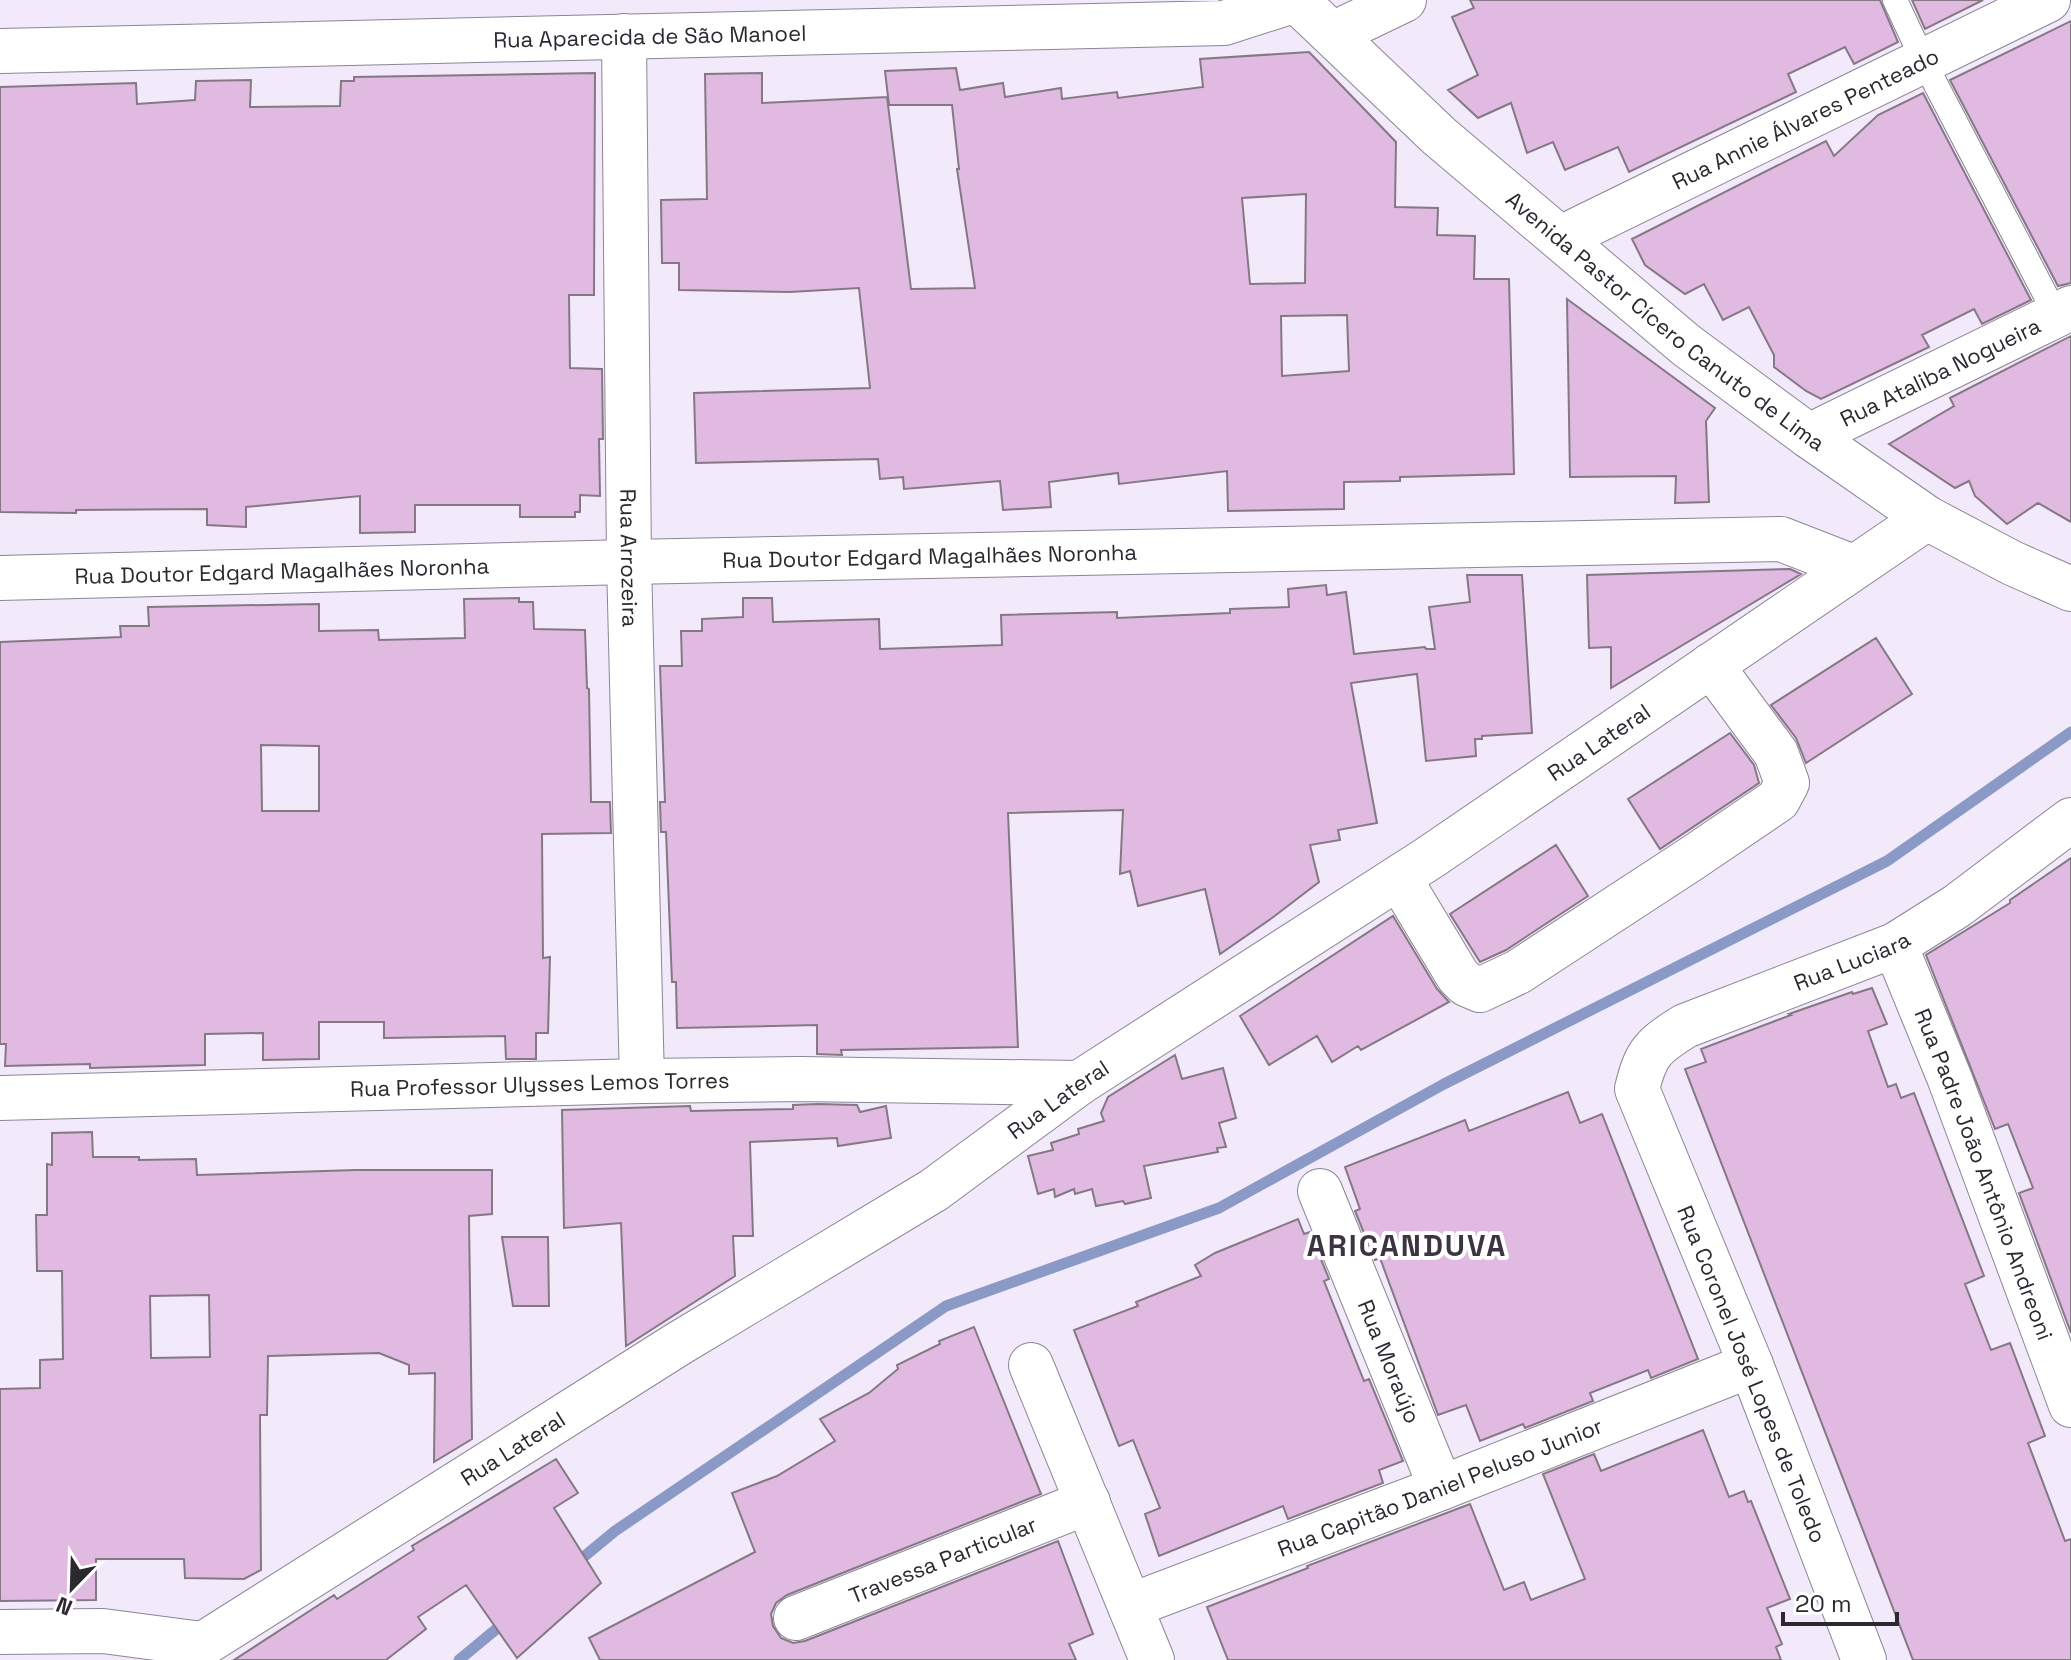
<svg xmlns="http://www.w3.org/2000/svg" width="2071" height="1660" viewBox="0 0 2071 1660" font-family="'Space Grotesk',sans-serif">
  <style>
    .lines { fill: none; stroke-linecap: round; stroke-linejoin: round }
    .stream { stroke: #8a99c6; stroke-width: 11 }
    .building { fill: #e1bae1; stroke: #857885; stroke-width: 2; fill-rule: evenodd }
    .service-casing { stroke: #8c8594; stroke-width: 26 }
    .minor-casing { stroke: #8c8594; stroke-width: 46 }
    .secondary-casing { stroke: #8c8594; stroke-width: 46 }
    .service { stroke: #fff; stroke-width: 24 }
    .minor { stroke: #fff; stroke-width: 44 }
    .secondary { stroke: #fff; stroke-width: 44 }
    .labels { text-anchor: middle; stroke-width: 8; stroke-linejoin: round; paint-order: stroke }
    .street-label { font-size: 22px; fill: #2b282f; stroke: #fff }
    .district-label { font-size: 30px; font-weight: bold; letter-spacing: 2px; fill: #3b3541; stroke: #fff }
  </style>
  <rect width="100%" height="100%" fill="#f2eafb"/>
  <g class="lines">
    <path class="stream" d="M575 1564 615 1531 946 1306 1219 1208 1444 1084 1887 861 2071 732
      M459 1660 506 1621"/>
  </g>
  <path class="building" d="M1470 0H1880L1898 42 1854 64 1845 47 1788 74 1796 92 1629 172 1618 147 1565 170 1553 142 1527 153 1511 103 1478 118 1448 90 1478 75 1452 17 1474 8Z
    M1912 0H1983L1925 29Z
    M2071 21V283L2058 286 1950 80Z
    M1309 52 1396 142 1395 207 1438 208 1437 235 1475 236 1474 279H1509L1514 474 1400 477V481L1344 482V509L1228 511 1227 471 1119 484 1118 473 1049 482 1051 507 1003 510 1000 481 904 489 903 477 880 479 878 459 696 463 694 393 870 388 859 288 790 292 679 290V263H662L661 200 707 199 705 74 762 73V103L887 97 911 289 975 288 957 169H959L952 105H889L885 71 956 68 960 90 1003 83 1005 97 1061 88 1062 99 1117 92 1118 98 1203 87 1200 59ZM1306 194 1305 283 1250 284 1242 198ZM1347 315 1349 371 1282 376 1281 316Z
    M595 73 594 295H569L570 368 602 369 603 439H599L600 496 580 495V512H575V517H520V505H415V532L360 533V496L246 507V527L207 525V509L76 510V513L0 512V87L136 83 137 104 195 100 196 81 251 80 250 107 340 106 341 81H354V77Z
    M1923 93 2031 300 1982 324 1974 309 1922 335 1929 347 1821 399 1806 391 1774 367V355L1749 307 1723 320 1704 284 1685 294 1645 265 1632 239 1826 141 1834 156 1878 115Z
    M1567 299 1715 408 1706 421 1709 502 1675 503 1676 476 1570 477Z
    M2071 336V522L2038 503 2007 524 1975 496 1969 481 1955 488 1889 444 1954 406 1950 398Z
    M1790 569 1801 574 1611 688V647L1589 648 1587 575Z
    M1467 575H1522L1532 733 1482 736V739H1475L1476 756 1426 761 1417 674 1351 683 1377 823 1338 830 1340 840 1310 845 1319 882 1272 918 1220 954 1205 889 1138 906 1130 871 1120 874 1123 810 1008 813 1018 1047 841 1050 842 1055 817 1054V1025L677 1028 676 982H672L666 832H661L660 802H665L660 666H682L681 631H702V619L743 617V598H772L773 622 879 619 880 649 1002 645 1001 615 1117 612V618L1230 613V609L1289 607 1288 589 1326 585 1327 595 1346 592 1354 654 1425 647 1426 649H1435L1429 607 1470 602Z
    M519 598V602H533L534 629 585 630 587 688 589 689 591 802H610L611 833 542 834 543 958 550 957 548 1033H536V1059H506L505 1036 384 1038V1022H319V1059L263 1060V1033L205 1034V1065L90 1068V1064L5 1066 6 1044H0V642L121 637 120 626H149L148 607 319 604V631L378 630 379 640 465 638 464 599ZM261 745 319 746V811H262Z
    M1876 638 1912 694 1806 763 1796 738 1771 705Z
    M1730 733 1754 765 1759 783 1660 849 1628 799Z
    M1556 845 1588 896 1506 950 1480 962 1450 914Z
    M2071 858V1333L2019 1193 2033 1188 2008 1124 1995 1129 1926 955 2010 903V900Z
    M1393 916 1437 989 1449 1002 1361 1050 1358 1046 1332 1062 1317 1036 1269 1065 1240 1016Z
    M1872 988 1887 1024 1868 1031 1888 1087 1896 1084 1901 1098 1914 1093 1984 1276 1965 1284 1991 1350 2010 1343 2045 1436 2028 1443 2065 1541 2071 1539V1660H1913L1685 1069 1706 1062 1701 1049 1791 1015 1789 1014 1852 992 1853 994Z
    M1175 1055 1182 1079 1223 1068 1236 1118 1219 1123 1226 1147 1217 1148 1218 1152 1144 1166 1151 1198 1125 1204 1123 1201 1096 1206 1092 1189 1075 1194 1074 1189 1055 1197 1054 1189 1038 1194 1028 1156 1053 1150 1051 1143 1079 1134 1078 1129 1104 1121 1101 1113 1108 1097Z
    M1568 1092 1580 1123 1602 1114 1698 1359 1651 1378 1648 1370 1590 1393 1593 1401 1525 1428 1523 1424 1480 1441 1466 1405 1438 1415 1380 1258 1375 1260 1355 1211 1360 1209 1345 1167 1465 1120 1469 1131Z
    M818 1104 857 1105 860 1112 886 1106 891 1138 838 1146 837 1138 750 1142 753 1236H733L735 1276 626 1346 621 1223 564 1228 562 1110 690 1106 691 1111 793 1109V1105Z
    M92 1132 93 1157H139V1160L196 1159 197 1175 356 1170H492V1214L469 1216 472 1439 434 1462 435 1373 409 1374V1365L379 1353 268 1356 267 1415H260L261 1570 244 1579 185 1578 184 1559H96V1600L0 1601V1389L40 1388V1360L63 1359 62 1271H37L36 1215H47V1164L52 1165V1133ZM209 1295 210 1357 151 1358 150 1296Z
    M1298 1219 1304 1234 1310 1232 1329 1279 1324 1281 1364 1381 1369 1379 1403 1461 1379 1470 1383 1483 1288 1519 1283 1506 1159 1556 1145 1514 1160 1508 1133 1440 1119 1446 1074 1330 1138 1306 1136 1302 1201 1276 1195 1265 1215 1253Z
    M502 1237H548L549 1306H513Z
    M974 1327 1041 1494 787 1595 776 1603 771 1614 773 1626 781 1638 793 1643 805 1641 1058 1541 1093 1634 1069 1644 1076 1660H600L589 1638 755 1552 732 1493 777 1476 835 1441 820 1419 869 1393 898 1369 897 1365 940 1344 939 1341Z
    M1703 1430 1729 1497 1744 1491 1748 1502 1751 1501 1790 1599 1767 1608 1782 1644 1776 1647 1781 1660H1228L1207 1607 1308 1568 1307 1566 1470 1504 1504 1590 1524 1582 1531 1600 1585 1579 1543 1474 1594 1454 1601 1471Z
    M556 1459 578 1493 554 1508 601 1583 517 1658 466 1585 418 1617 426 1629 386 1660H234L334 1595 337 1599 414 1550 412 1546Z"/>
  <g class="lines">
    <defs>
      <path id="service" d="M1895 0 1923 60 2056 315"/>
      <g id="minor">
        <path d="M1333 34 1404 0"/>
        <path id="s1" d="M624 36 629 562 642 1081"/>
        <path id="s2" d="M0 51 1224 23 1296 0"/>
        <path id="s3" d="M1561 238 2048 0"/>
        <path id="s4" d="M1809 436 2071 308"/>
        <path id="s5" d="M0 578 629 562 1781 539 1853 567"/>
        <path d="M1399 878 1458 976 1466 984 1480 990 1518 972 1691 859 1778 800 1787 783 1776 753 1711 665"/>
        <path id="s6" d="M1895 945 1949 1077 2071 1405"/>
        <path id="s7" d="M0 1098 642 1081 799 1079 1079 1083"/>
        <path id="s8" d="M1320 1191 1441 1488"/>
        <path d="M1031 1365 1152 1660"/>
        <path id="s9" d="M1130 1606 1441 1488 1751 1365"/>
        <path id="s10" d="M796 1618 1088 1502"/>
        <path d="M0 1632 103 1631 202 1644"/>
        <path id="s11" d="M178 1660 678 1344 934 1190 1079 1083 1429 858 1927 518"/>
        <path id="s12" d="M1864 1660 1751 1365 1637 1089C1646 1052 1653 1046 1685 1026L1895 945 1957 906 2071 820"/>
      </g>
      <g id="secondary">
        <path id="s13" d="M1296 0 1439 136 1686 345 1809 436 1927 518 2012 563 2071 589"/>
      </g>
    </defs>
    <use href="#service" class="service-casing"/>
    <use href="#minor" class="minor-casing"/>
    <use href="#secondary" class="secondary-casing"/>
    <use href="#service" class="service"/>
    <use href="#minor" class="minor"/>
    <use href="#secondary" class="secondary"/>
  </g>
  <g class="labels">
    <g class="street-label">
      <text dy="8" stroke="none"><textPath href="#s2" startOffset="650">Rua Aparecida de São Manoel</textPath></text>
      <text dy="8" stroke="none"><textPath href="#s3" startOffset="272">Rua Annie Álvares Penteado</textPath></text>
      <text dy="8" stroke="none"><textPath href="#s13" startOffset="490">Avenida Pastor Cícero Canuto de Lima</textPath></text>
      <text dy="8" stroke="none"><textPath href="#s4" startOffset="146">Rua Ataliba Nogueira</textPath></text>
      <text dy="8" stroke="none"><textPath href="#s5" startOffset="930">Rua Doutor Edgard Magalhães Noronha</textPath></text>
      <text dy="8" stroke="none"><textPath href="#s1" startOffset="522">Rua Arrozeira</textPath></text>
      <text dy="8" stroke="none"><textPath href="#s5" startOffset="282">Rua Doutor Edgard Magalhães Noronha</textPath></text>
      <text dy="8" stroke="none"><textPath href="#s11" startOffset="1692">Rua Lateral</textPath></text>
      <text dy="8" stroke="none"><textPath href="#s12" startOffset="876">Rua Luciara</textPath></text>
      <text dy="8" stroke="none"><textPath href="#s7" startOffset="540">Rua Professor Ulysses Lemos Torres</textPath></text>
      <text dy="8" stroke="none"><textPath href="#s11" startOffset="1044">Rua Lateral</textPath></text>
      <text dy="8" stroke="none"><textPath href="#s6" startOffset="246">Rua Padre João Antônio Andreoni</textPath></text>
      <text dy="8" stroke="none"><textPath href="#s8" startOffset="184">Rua Moraújo</textPath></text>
      <text transform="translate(1752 1374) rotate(68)" y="8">Rua Coronel José Lopes de Toledo</text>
      <text dy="8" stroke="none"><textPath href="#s11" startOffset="396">Rua Lateral</textPath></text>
      <text dy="8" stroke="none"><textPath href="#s9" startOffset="332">Rua Capitão Daniel Peluso Junior</textPath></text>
      <text dy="8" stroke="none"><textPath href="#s10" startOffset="158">Travessa Particular</textPath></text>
    </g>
    <g class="district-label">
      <text x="1407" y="1256">ARICANDUVA</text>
    </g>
  </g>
  <g transform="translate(72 1588) rotate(203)" stroke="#ffffff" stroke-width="6" paint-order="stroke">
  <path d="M0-6L14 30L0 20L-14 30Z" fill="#2b282f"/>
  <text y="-12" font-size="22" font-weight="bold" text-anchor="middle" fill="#2b282f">N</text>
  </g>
  <path d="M1783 1612v12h114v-12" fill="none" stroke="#2b282f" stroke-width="4"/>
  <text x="1795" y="1612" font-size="24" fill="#2b282f" stroke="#ffffff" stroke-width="6" paint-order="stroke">20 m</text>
</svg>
